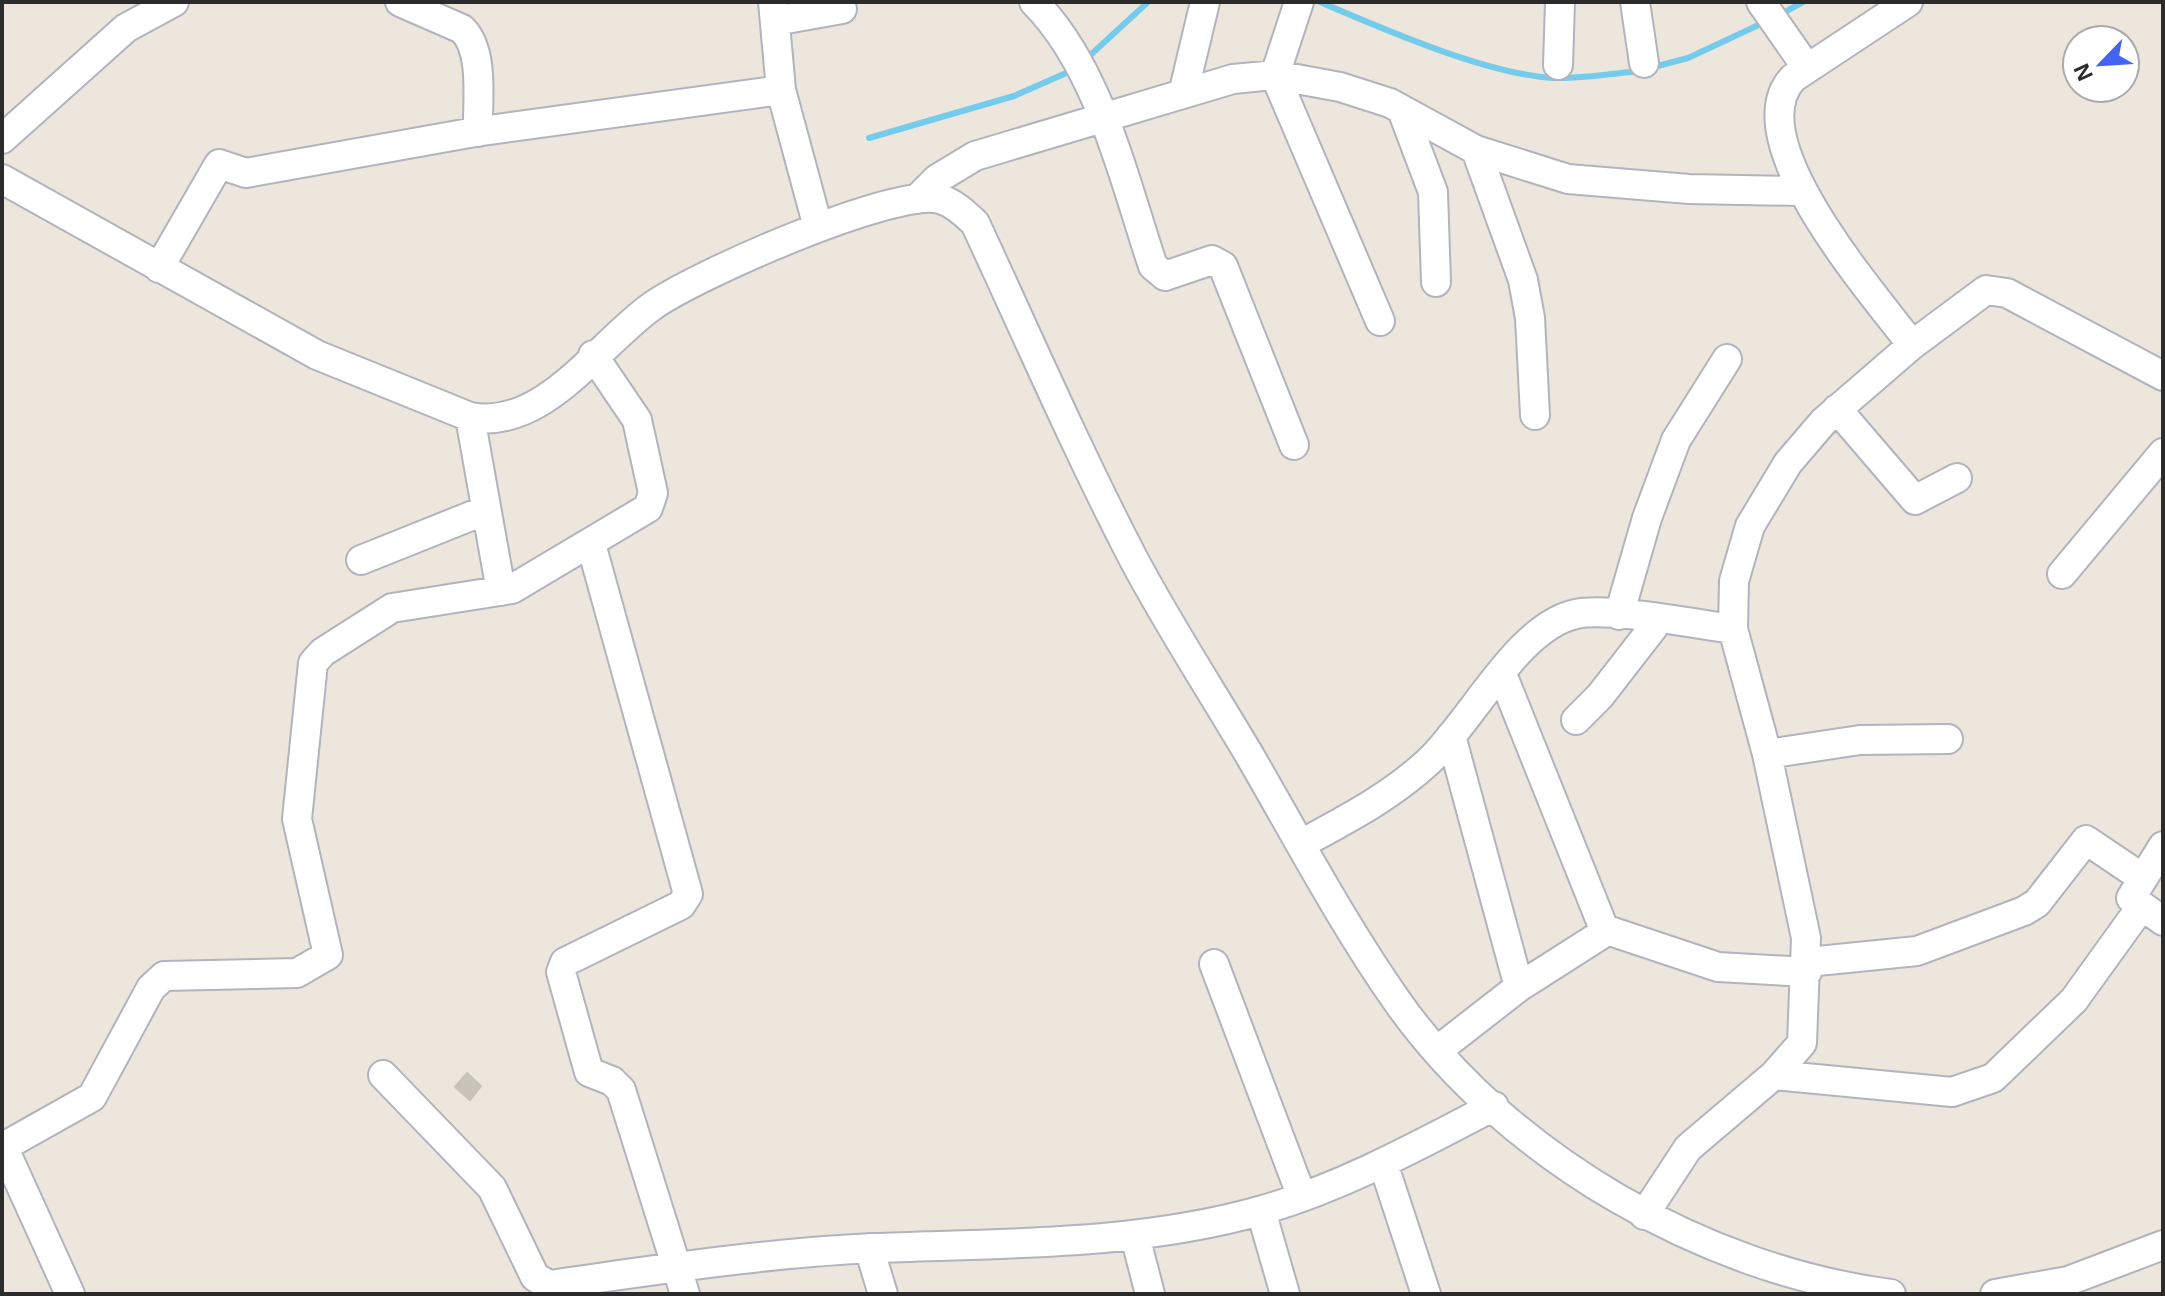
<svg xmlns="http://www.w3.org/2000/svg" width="2165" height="1296" viewBox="0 0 2165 1296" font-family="Arial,sans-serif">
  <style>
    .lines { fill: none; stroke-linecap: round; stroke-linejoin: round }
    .stream { stroke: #74cbeb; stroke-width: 6 }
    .building { fill: #c8c4bc; stroke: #c8c2b7; stroke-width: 2 }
    .minor-casing { stroke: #b1b4be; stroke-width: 32 }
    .minor { stroke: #fff; stroke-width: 28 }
  </style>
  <rect width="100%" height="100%" fill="#ece6dd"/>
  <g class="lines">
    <path class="stream" d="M1320 2C1383 29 1486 74 1553 78 1581 79 1611 74 1639 71
      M1779 15 1803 2
      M1085 60 1148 2
      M1650 68 1688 58 1765 22
      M869 138 1014 96 1073 70"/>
  </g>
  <path class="building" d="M467 1073 481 1086 470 1100 455 1087Z"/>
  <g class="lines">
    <defs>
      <path id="minor" d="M400 2 462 29C485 51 477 102 478 132
        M773 2 781 90 818 227
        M1034 2C1099 67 1124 180 1153 266L1165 276 1212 260 1223 266 1294 445
        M1299 2 1275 75 1380 321
        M1635 2 1644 63
        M1761 2 1807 68
        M1908 2 1793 78C1736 139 1874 294 1912 345
        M775 21 842 9
        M1558 65 1560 2
        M1183 94 1205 2
        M1402 110 1433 192 1436 282
        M2 139 126 28 174 2
        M1476 150 1523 280 1530 318 1535 415
        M2 179 317 355 470 417C543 431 598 345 651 307 691 277 895 187 940 199 954 203 964 213 975 223 1027 335 1076 448 1133 558 1169 626 1211 690 1250 756 1298 839 1344 926 1399 1004 1509 1158 1705 1270 1891 1294
        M917 199 937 179 975 156 1233 79 1275 75 1340 87 1390 103 1476 150 1568 179 1689 189 1800 191
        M159 268 219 164 246 173 475 132 781 90
        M1837 409 1915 500 1957 478
        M470 417 501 591
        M591 544 688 894 681 905 565 962 561 972 589 1072 612 1081 621 1090 685 1294
        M361 560 486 510
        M2062 574 2163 453
        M1619 615 1647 518 1676 440 1727 359
        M1576 720 1600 696 1659 620
        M1451 736 1519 987
        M1767 754 1860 740 1948 739
        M1301 844C1347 819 1390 797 1428 762 1472 721 1518 626 1576 614 1610 607 1695 624 1733 629
        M2163 846 2131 898 2163 921
        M1604 929 1718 967 1807 972
        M1808 962 1917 951 2024 911 2037 903 2086 840 2141 877
        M1214 964 1302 1197
        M1438 1050 1519 987 1599 936 1604 929 1502 674
        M383 1075 492 1188 535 1277 549 1285C656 1270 765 1253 873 1248 1003 1243 1137 1246 1263 1210 1345 1186 1419 1145 1494 1106
        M1774 1075 1952 1092 1993 1078 2074 1000 2141 907
        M2 1144 70 1294
        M3 1147 92 1097 151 988 164 976 297 973 328 955 297 819 313 663 323 652 392 608 512 589 648 508 653 493 637 420 593 355
        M1383 1163 1426 1294
        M1261 1211 1285 1294
        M1644 1215 1688 1148 1774 1075 1802 1043 1806 938 1767 754 1733 629 1734 581 1750 526 1788 463 1824 421 1912 345 1986 290 2007 293 2163 376
        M1135 1236 1150 1294
        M869 1248 883 1294
        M1995 1294 2068 1281 2163 1245"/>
    </defs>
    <use href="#minor" class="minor-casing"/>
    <use href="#minor" class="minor"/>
  </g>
  <rect width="2165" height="1296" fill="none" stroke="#2b2b2b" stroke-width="8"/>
  <g transform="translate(2101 64) rotate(245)"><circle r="38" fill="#ffffff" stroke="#aaaaaa" stroke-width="2"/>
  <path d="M0-6L14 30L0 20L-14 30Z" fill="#4263f4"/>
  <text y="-12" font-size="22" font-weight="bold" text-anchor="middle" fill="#2b2b2b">N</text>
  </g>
</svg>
